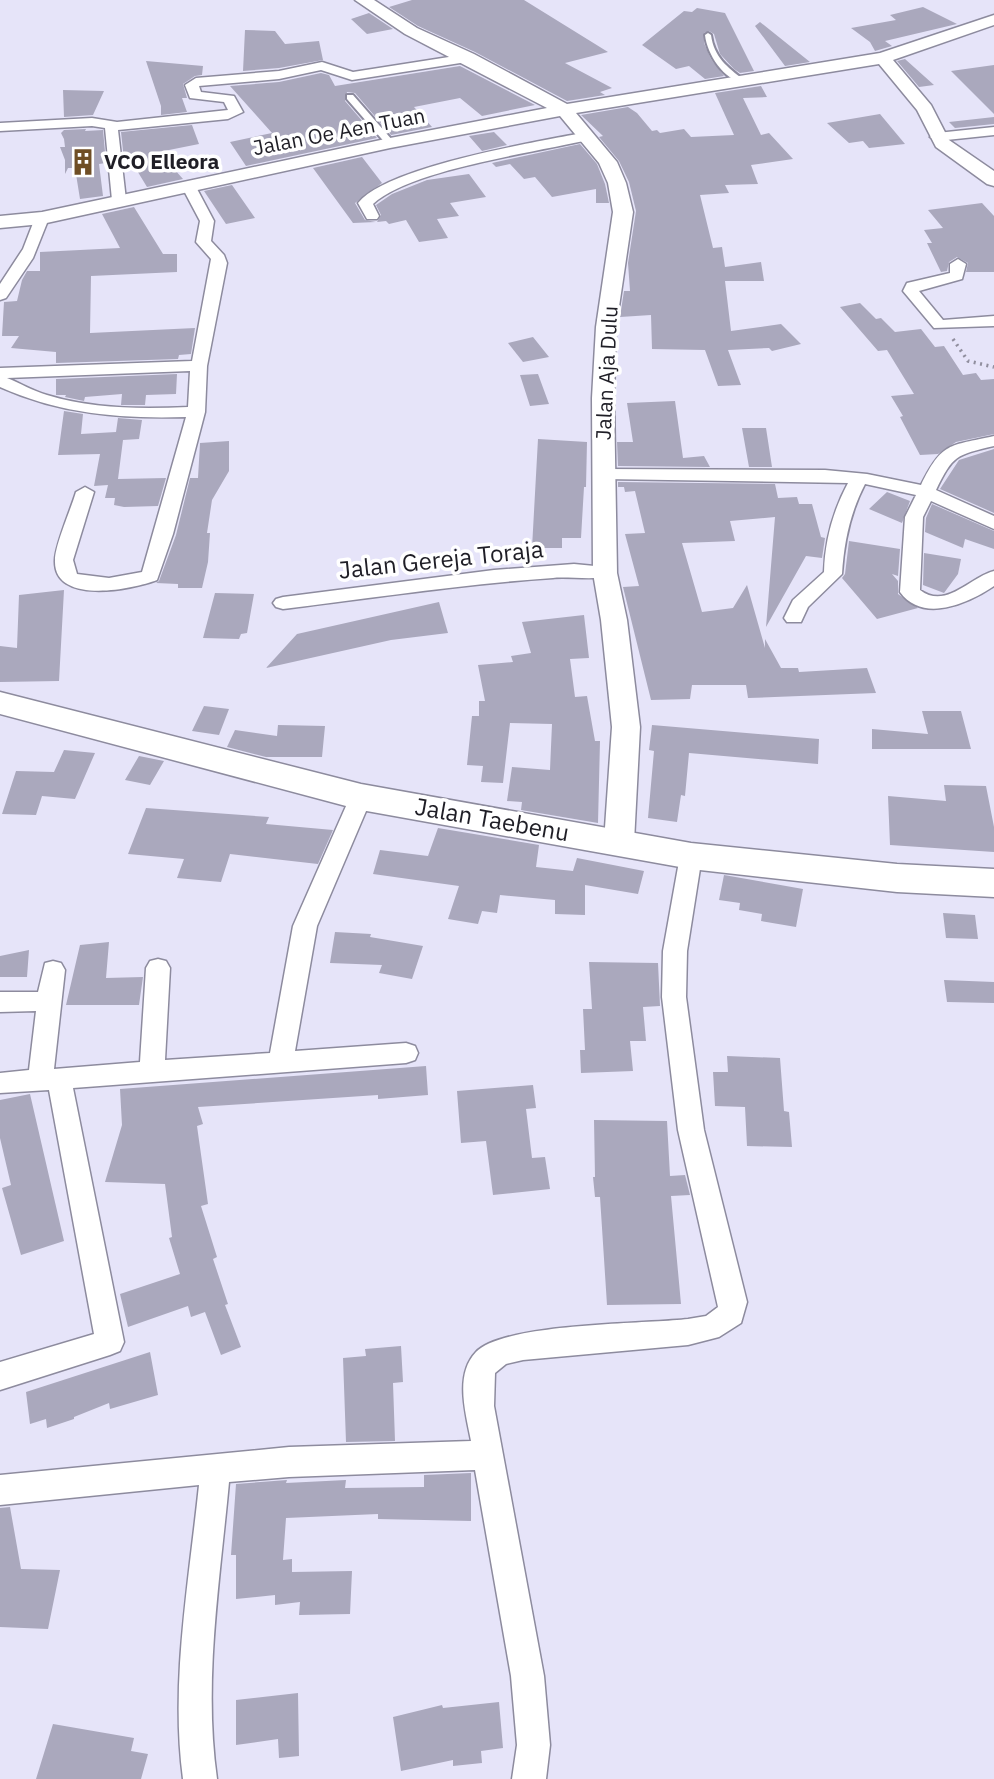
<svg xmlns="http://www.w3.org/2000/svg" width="994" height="1779" viewBox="0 0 994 1779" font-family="'IBM Plex Sans',sans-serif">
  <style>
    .building { fill: #aaa8bd }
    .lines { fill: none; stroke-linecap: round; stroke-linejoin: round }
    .service-casing { stroke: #8d8b9e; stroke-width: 4 }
    .minor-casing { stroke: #8d8b9e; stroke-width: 3 }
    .tertiary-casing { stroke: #8d8b9e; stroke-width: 3 }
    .primary-casing { stroke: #8d8b9e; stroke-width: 3 }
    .path { stroke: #908e9e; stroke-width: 3.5; stroke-dasharray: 2 4.5; stroke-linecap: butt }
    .service { fill: #fff; fill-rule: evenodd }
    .minor { fill: #fff; fill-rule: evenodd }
    .tertiary { fill: #fff; fill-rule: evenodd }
    .primary { fill: #fff; fill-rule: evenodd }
    .labels { text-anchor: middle; stroke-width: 7; stroke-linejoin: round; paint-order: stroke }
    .far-street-label { font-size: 21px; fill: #1f1e26; stroke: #fff }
    .far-poi-label { font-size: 21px; font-weight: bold; fill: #1f1e26; stroke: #fff; text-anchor: start }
    .street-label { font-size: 24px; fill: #1f1e26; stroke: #fff }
  </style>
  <rect width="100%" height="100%" fill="#e6e4f9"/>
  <path class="building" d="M412 0H524L608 52 565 63 612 88 600 92 605 95 567 101 475 52 418 26 389 7Z
    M923 7 957 24 885 41 892 46 875 51 870 42 851 28 896 20 890 15Z
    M697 8 725 13 754 71 740 73 734 69 720 54 714 34 709 31 704 33V43L711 59 724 76 705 79 689 66 676 69 642 45 684 11 692 12Z
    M369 13 393 29 367 34 351 19Z
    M760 22 810 62 785 66 755 26Z
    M245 30 275 31 285 44 319 41 323 60 279 68 243 71Z
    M905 59 934 85 919 87 897 61Z
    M146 61 203 66 202 75 195 76 183 84 187 98H182L187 112 161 115V106Z
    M994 65V114L951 71Z
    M460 66 535 105 482 116 460 98 414 107 432 127 391 135 355 93 347 92 345 101 377 138 246 166 230 142 272 133 230 86 279 82 321 73 329 75 335 86Z
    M761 86 767 97 743 98 761 135 769 133 793 159 751 165 758 184 725 185 729 193 700 195 713 248 722 247 725 267 761 262 764 281H725L731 331 781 324 801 344 772 351 769 348 728 350 741 385 718 386 705 350 652 349 651 315 620 317 624 291H630L628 263 636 211 629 182 619 161 599 137 603 136 581 115 628 107 637 113 652 131 657 130 660 133 684 129 691 137 734 135 715 93Z
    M63 90 104 91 93 115 64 117Z
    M880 114 905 144 869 148 863 141 849 143 827 123Z
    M994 117V124L955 128 949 122Z
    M192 125 199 144 159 152 183 179 147 187 130 159 124 160 121 132Z
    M86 129 85 131 103 130 106 163 99 164 103 196 80 199 75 168H68L65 174V160L60 147H65L64 139 61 133 64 130Z
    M494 132 507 145 482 151 469 136Z
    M580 144 597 164 605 184 609 203H596V189L552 197 535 177 524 179 510 164 496 167 492 163Z
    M362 157 382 183 355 203 365 220 376 222 353 223 313 168Z
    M469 174 486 197 450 203 459 216 437 219 448 238 419 242 406 220 389 224 386 221 377 222 381 215 376 205 392 194 427 180Z
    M232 185 255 218 226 224 204 191Z
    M982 203 994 216V272H966L968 263 957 257 949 262 947 271 941 272 927 243H932L924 230 943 228 928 210Z
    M134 207 163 254H177V272L91 276 90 333 195 328 191 354 179 355 178 359 56 363V352L11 348 19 336H2L4 302 17 301 22 280 27 271H40V252L120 248 102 214Z
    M860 303 876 319 881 318 895 332 921 329 935 347 944 346 963 375 976 373 981 380 994 379V434L956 442 938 454 920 455 900 417 903 416 891 396 914 394 887 350 878 351 840 307Z
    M533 337 549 357 523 362 508 343Z
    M177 374 176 394 146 395 145 405H121L122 394 85 397 84 401 65 397 66 395H56V379Z
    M538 374 549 404 530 406 520 375Z
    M675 401 683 458 704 456 710 467 618 466 617 442H633L627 403Z
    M64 411 83 414 81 434 116 432 118 418 142 420 139 439 123 440 118 479 166 478 158 506 124 507 114 505 115 498H105L108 485 94 486 100 454 58 455Z
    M742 428H766L772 467H749Z
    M538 439 587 442 586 487H584L581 538H562V548H532Z
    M229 441V471L212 500 207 533H210L208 562 202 588H178V584L156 583 159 581 176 535 190 478H198L200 443Z
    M994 449V513L940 489 959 460Z
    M618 482 775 484 778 498 797 497 799 504H812L821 537 825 538 822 558 806 556 766 627 775 517 730 521 735 541 682 543 702 612 733 608 747 585 765 648V639L781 668H798L799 672 867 668 876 693 748 698 746 685H692L690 699 651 700 623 587 639 586 625 534 645 533 635 491 625 492 624 487H618Z
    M887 492 910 501 902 523 869 509Z
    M932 504 994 531V549L965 539 963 548 925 532 926 518Z
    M849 541 900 549 898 576 892 574 898 581V594L918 608 877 619 842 578 845 574Z
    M924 553 961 559 958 574 944 593 923 585Z
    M64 590 59 681 0 682V646L17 648 19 595Z
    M215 593 254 594 247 633 241 634 239 639 203 638Z
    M439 602 448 633 391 640 266 668 297 634Z
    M584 615 589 658 570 659 575 697 587 696 595 741H600L598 823 521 810 522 802 507 801 512 767 550 770 552 724 510 723 503 783 481 782 483 766 467 765 472 716H479V701H485L478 665 513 662 511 656 531 653 522 622Z
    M204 706 229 709 219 735 192 731Z
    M922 711H961L971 749H872V729L928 734Z
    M278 725 325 726 322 757H266L227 747 235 730 277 736Z
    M652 725 819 739 818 764 689 753 685 796 681 795 677 822 648 818 654 751 649 750Z
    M64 750 95 753 75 799 42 796 36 815 2 814 16 771 54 772Z
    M139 756 164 761 150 785 125 780Z
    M944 785 986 786 994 827V852L890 845 888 796 946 801Z
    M146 808 269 817 266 824 333 830 318 864 230 854 221 882 177 878 184 859 128 854Z
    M438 828 539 845 536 867 573 871 577 858 644 871 638 894 585 885V915L555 914V900L500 895 497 913 482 911 478 924 448 919 459 886 373 874 380 850 428 856Z
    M724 875 803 889 796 927 761 921 762 914 739 910 740 903 719 900Z
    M943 913 975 915 978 939 946 938Z
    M335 932 371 934 370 937 423 946 412 979 379 973 382 965 330 963Z
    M109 942 106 978 143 977 139 1005H66L80 945Z
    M29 950 27 977H0V956Z
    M589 962 658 963 660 1006 643 1007 646 1041H630L633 1071 581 1073 580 1050H585L583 1009H592Z
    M944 980 994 982V1003L947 1002Z
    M727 1056 780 1058 784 1111 789 1112 792 1147 747 1146 745 1107 715 1106 713 1072H728Z
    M426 1066 428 1095 378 1099V1095L198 1107 203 1124 197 1126 208 1204 201 1206 217 1257 213 1259 228 1304 225 1305 241 1347 221 1355 205 1312 191 1317 188 1306 128 1327 120 1294 180 1274 169 1238 172 1237 165 1184 105 1182 122 1125 120 1089Z
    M533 1085 536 1108 526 1109 532 1158 545 1157 550 1189 493 1195 486 1141 461 1143 457 1091Z
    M30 1094 64 1241 21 1255 2 1188 11 1185 0 1138V1100Z
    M594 1120 667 1121 670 1176 685 1175 690 1195 671 1196 681 1304 607 1305 600 1197H595L593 1177H595Z
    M401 1346 403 1382 393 1383 395 1441 346 1442 343 1358 366 1356 365 1349Z
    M150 1352 158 1395 110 1409 109 1403 74 1417V1419L47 1428 46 1419 30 1424 26 1392Z
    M471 1473V1521L378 1519V1514L286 1518 283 1560 292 1559V1572L352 1571 350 1614 299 1615 300 1602 275 1605V1595L236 1599V1555H231L236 1484 287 1480 286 1483 346 1480 345 1488 424 1487V1475Z
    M10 1507 21 1569 60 1570 48 1629 0 1627V1508Z
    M298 1693 299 1756 279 1758 278 1739 236 1745V1700Z
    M499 1702 503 1748 481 1751 482 1763 453 1766V1760L401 1771 393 1717 442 1705 443 1708Z
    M53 1724 134 1738 131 1751 148 1754 141 1779H36Z"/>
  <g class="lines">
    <defs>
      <path id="service" d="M708 33 711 35C714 57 727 67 744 80V82C724 81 707 54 705 35Z
        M347 95H353L393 141V145H387L347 99Z"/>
      <path id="minor" d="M468 54 474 58 473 61 352 80 321 70 279 79 199 86 201 92 234 96 243 112 228 119 118 130 126 200 119 204 112 200 105 128 92 126 0 131V123L92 118 117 122 228 110 224 102 190 98 185 85 196 78 279 71 322 62 353 72Z
        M994 127V135L937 141 930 137 937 133Z
        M587 132 592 133V139C539 152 410 169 373 204L379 216 377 219H367L358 203C388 166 537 142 587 132Z
        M189 183 196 187 214 221 211 241 224 255 227 263 207 366 205 412 173 534 157 580C131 590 53 605 55 560 55 545 71 509 76 492L85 487 94 492 73 560 77 574 109 578 142 572 186 417C121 419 60 414 0 387V368L192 361 211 259 196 242 200 221 182 187ZM190 371 188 407C141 409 92 409 47 395 33 391 20 383 7 378Z
        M42 214 49 218 33 258 6 298 0 300V284L23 249 35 218Z
        M958 259 966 264 962 279 919 291 943 320 994 316V326L934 328 903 291 907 283 950 273V264Z
        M994 436V446C956 455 953 455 936 490L994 516V529L931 501 923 517 920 590C946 610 970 577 994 571V586C969 603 923 624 900 592L905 517 916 495 865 484C850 513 844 542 842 574L808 607 801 622H787L784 618 793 600 824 572C825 540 833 511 848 483L604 479 595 474 604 469 825 470 867 474 921 485C942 442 949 446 994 436Z
        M574 564 605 567 614 573C608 582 567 576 553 578 463 584 373 598 283 609L276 607 273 603 276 599 283 597 494 570Z
        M361 789 369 792 372 797 317 926 295 1051 406 1043 415 1046 418 1053 415 1060 406 1063 73 1088 124 1342 120 1351 110 1355 0 1390V1362L94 1334 49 1090 0 1093V1073L29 1070 36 1011 0 1012V992H38L45 963 53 961 61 963 65 970 54 1069 140 1062 146 968 150 961 158 959 166 961 170 968 165 1060 270 1053 293 926 350 797 353 792Z
        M691 848 699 850 702 856 687 951 686 997 704 1130 747 1302 741 1323 719 1337 688 1345 523 1360 506 1364 495 1373 494 1406 544 1676 550 1745 546 1779H512L517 1745 511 1676 475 1470 289 1477 229 1482C220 1580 203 1682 217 1779H183C170 1682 189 1582 199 1485L0 1505V1475L289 1447 471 1441C466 1414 454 1375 476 1352 503 1323 645 1324 688 1319L706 1316 718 1307 678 1130 662 997 663 951 680 856 683 850Z"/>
      <path id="tertiary" d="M355 0H374L417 28 474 54 567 104 880 53 994 15V25L893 60 931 105 949 140 994 171V186L987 184 936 147 917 110 879 64 576 113 617 162 626 183 633 212 616 327 614 398 617 573 627 620 640 727 634 842 629 850 619 853 609 850 604 842 612 727 601 620 593 573 592 398 596 327 613 212 608 183 599 163 560 116 390 148 42 224 0 228V216L42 212 390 138 547 108 405 34Z"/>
      <path id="primary" d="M0 692 361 784 691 843 897 864 994 869V897L897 892 691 869 361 810 0 714Z"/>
    </defs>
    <use href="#service" class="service-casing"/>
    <use href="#minor" class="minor-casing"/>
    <use href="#tertiary" class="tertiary-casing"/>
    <use href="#primary" class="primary-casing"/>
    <path class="path" d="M953 339 968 361 994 367"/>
    <use href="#service" class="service"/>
    <use href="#minor" class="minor"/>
    <use href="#tertiary" class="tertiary"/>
    <use href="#primary" class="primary"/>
  </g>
  <defs>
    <symbol id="building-bare" viewBox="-9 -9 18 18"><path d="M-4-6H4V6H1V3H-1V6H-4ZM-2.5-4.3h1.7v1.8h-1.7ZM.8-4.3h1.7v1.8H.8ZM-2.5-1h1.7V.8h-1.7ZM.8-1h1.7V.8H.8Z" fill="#6f4e25" stroke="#fff" stroke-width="2.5" paint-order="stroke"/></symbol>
  </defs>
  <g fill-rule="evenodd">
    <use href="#building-bare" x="64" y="143" width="38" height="38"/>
  </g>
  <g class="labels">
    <g class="far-street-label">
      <text transform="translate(339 132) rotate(-11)" y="7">Jalan Oe Aen Tuan</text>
      <text transform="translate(607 373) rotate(-87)" y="7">Jalan Aja Dulu</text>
    </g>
    <g class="far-poi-label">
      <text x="104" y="169">VCO Elleora</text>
    </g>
    <g class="street-label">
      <text transform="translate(441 560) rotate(-6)" y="8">Jalan Gereja Toraja</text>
      <text transform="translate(492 820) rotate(10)" y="8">Jalan Taebenu</text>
    </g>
  </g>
</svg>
